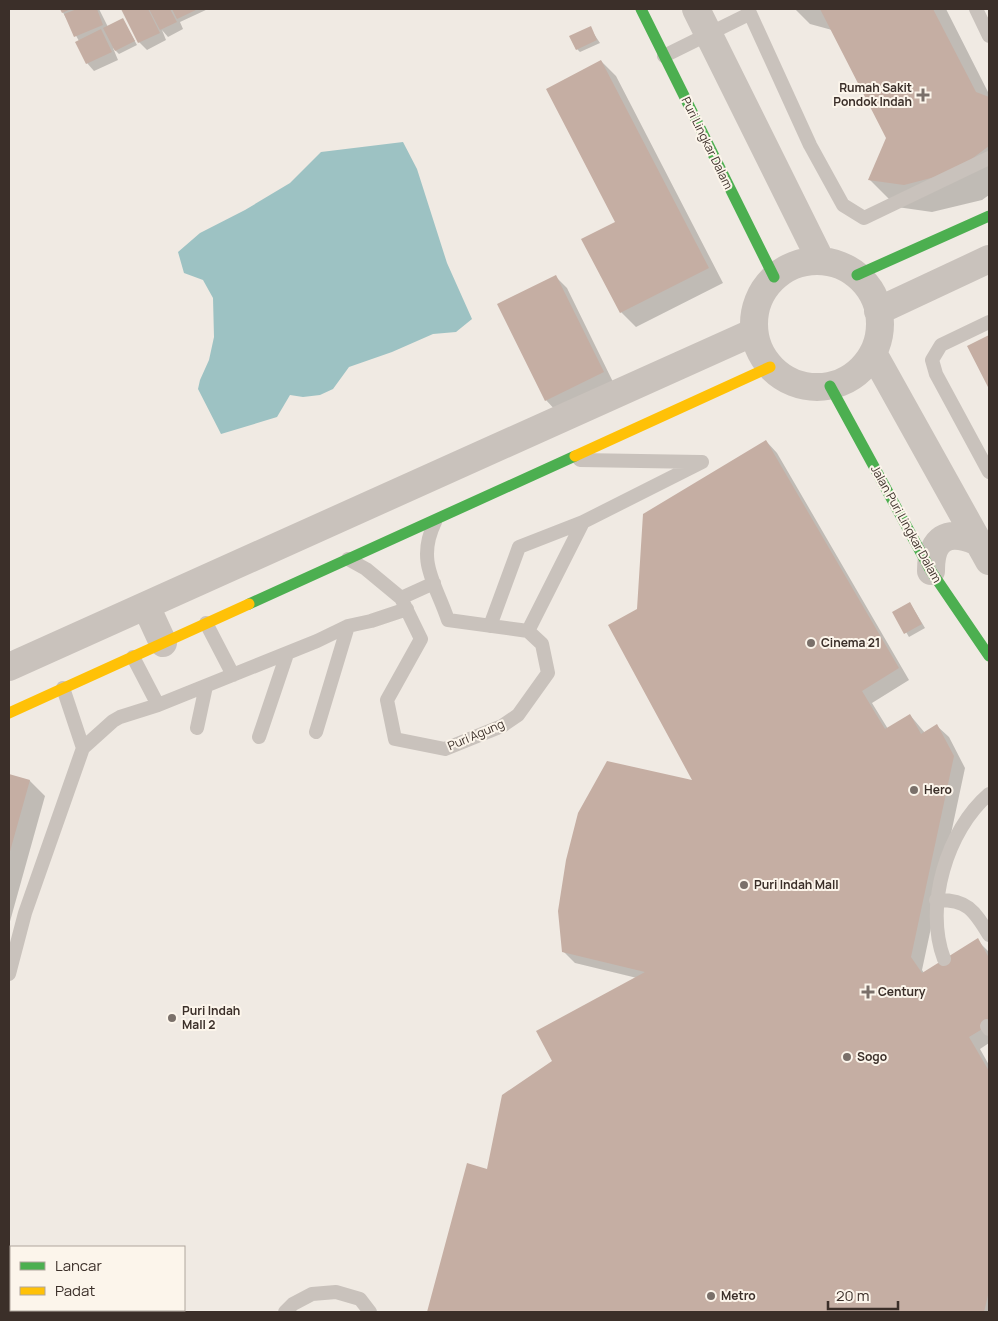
<svg xmlns="http://www.w3.org/2000/svg" width="998" height="1321" viewBox="0 0 998 1321" font-family="Manrope,sans-serif">
  <style>
    .water { fill: #9dc2c3 }
    .shadow { fill: #0003 }
    .building { fill: #c5aea3 }
    .lines { fill: none; stroke-linecap: round; stroke-linejoin: round }
    .lane { stroke: #c9c2bc; stroke-width: 14 }
    .street { stroke: #c9c2bc; stroke-width: 28 }
    .fast { stroke: #4caf50; stroke-width: 11 }
    .slow { stroke: #ffc107; stroke-width: 11 }
    .poi-dot { fill: #7a706a; stroke: #fcf5eb; stroke-width: 2 }
    .labels { text-anchor: middle; stroke-width: 4; stroke-linejoin: round; paint-order: stroke }
    .poi-label { font-size: 12px; font-weight: bold; fill: #3b2f29; stroke: #fcf5eb; text-anchor: start }
    .street-label { font-size: 12px; fill: #3b2f29; stroke: #fcf5eb }
  </style>
  <rect width="100%" height="100%" fill="#f0eae3"/>
  <path class="water" d="M403 142 417 169 447 263 472 319 456 332 433 334 392 352 349 367 333 389 320 395 303 397 290 395 277 417 221 434 198 389 200 380 209 360 214 337 213 298 203 280 184 273 178 252 200 233 245 210 290 183 321 152Z"/>
  <path class="shadow" d="M61 9H99L108 27 123 20 137 45 119 54 113 48 118 60 94 71 87 63 79 41Z
    M123 9H208L180 22 183 29 168 37 162 30 166 40 147 50 139 42Z
    M795 9H946L989 94V195L982 200 932 212 897 207 870 180 887 138 832 30 810 24Z
    M590 28 600 43 580 52 577 49Z
    M601 61 616 76 723 283 636 327 621 312 616 222Z
    M556 277 567 288 614 384 557 412 546 400Z
    M766 441 777 453 909 680 872 703 888 729 910 715 925 733 937 726 949 737 965 768 922 970 924 973 977 940 989 952V1043L980 1049 989 1065V1312H429L468 1164 488 1171 554 1062 637 978 575 963 563 951 694 782 638 610Z
    M910 603 925 628 909 637 894 612Z
    M9 775 30 781 45 796 9 925Z"/>
  <path class="building" d="M60 9H71L62 13Z
    M77 9H97L103 25 74 37 64 14Z
    M121 9H148L160 33 138 43Z
    M149 9H170L177 22 160 30Z
    M172 9H198L177 19Z
    M820 9H933L976 92 989 97V146L954 172 904 185 868 180 886 138Z
    M123 18 135 41 115 51 103 28Z
    M591 26 597 40 576 50 569 36Z
    M101 29 112 52 86 64 75 42Z
    M601 60 709 268 620 313 581 239 615 222 546 89Z
    M556 275 604 372 545 401 497 304Z
    M989 335V389L967 346Z
    M766 440 899 668 862 691 885 729 910 714 921 734 937 724 954 756 911 957 922 973 978 938 989 958V1025L969 1037 989 1071V1291L984 1312H427L467 1163 487 1169 502 1095 552 1061 536 1031 645 972 562 952 558 911 566 860 578 813 607 761 692 780 608 625 637 609 643 514Z
    M910 602 922 624 904 634 892 612Z
    M9 774 30 780 9 855Z"/>
  <g class="lines">
    <path class="lane" d="M748 9 810 145 843 205 864 218 989 158
      M976 9 989 36
      M664 56 749 14
      M989 322 941 345 932 360 936 374 989 472
      M580 460 701 462
      M348 559 366 569 401 598 421 639 387 700 395 739 445 749 502 726 518 715 548 673 542 644 528 631 448 620C435 582 416 561 435 522
      M401 598 434 583
      M206 623 233 675
      M490 626 519 547 583 522
      M528 631 583 522 702 462
      M133 657 158 705
      M63 688 83 748
      M197 728 206 686
      M316 732 348 626
      M259 737 287 654
      M936 900C967 899 974 910 989 935
      M944 959C924 906 947 830 989 794
      M9 974 25 913 83 748 113 721 120 717 158 705 317 641 348 626 371 621 407 609
      M987 1026 989 1029
      M9 1295 11 1296
      M49 1310 56 1312
      M23 1312 27 1310
      M285 1312 293 1304 312 1294 336 1292 360 1299 370 1312"/>
    <path class="street" d="M696 9 821 261
      M754 324a63 63 0 1 1 126 0a63 63 0 1 1-126 0Z
      M878 311 989 259
      M873 353 989 561
      M931 571C931 538 947 529 976 541
      M146 606 163 643
      M9 667 754 332"/>
    <path class="fast" d="M641 9 774 277
      M857 275 989 216
      M830 386 931 571 989 656
      M249 604 575 456"/>
    <path class="slow" d="M575 456 770 367
      M9 713 249 604"/>
  </g>
  <g class="poi-dot">
    <path d="M920.5 87.5h5v5h5v5h-5v5h-5v-5h-5v-5h5z"/>
    <circle cx="811" cy="643" r="5"/>
    <circle cx="914" cy="790" r="5"/>
    <circle cx="744" cy="885" r="5"/>
    <path d="M865.5 984.5h5v5h5v5h-5v5h-5v-5h-5v-5h5z"/>
    <circle cx="172" cy="1018" r="5"/>
    <circle cx="847" cy="1057" r="5"/>
    <circle cx="711" cy="1296" r="5"/>
  </g>
  <g class="labels">
    <g class="poi-label">
      <text x="912" y="92" text-anchor="end">Rumah Sakit<tspan x="912" dy="14">Pondok Indah</tspan></text>
      <text x="821" y="647">Cinema 21</text>
      <text x="924" y="794">Hero</text>
      <text x="754" y="889">Puri Indah Mall</text>
      <text x="878" y="996">Century</text>
      <text x="182" y="1015">Puri Indah<tspan x="182" dy="14">Mall 2</tspan></text>
      <text x="857" y="1061">Sogo</text>
      <text x="721" y="1300">Metro</text>
    </g>
    <g class="street-label">
      <text transform="translate(707 143) rotate(64)" y="4">Puri Lingkar Dalam</text>
      <text transform="translate(906 524) rotate(61)" y="4">Jalan Puri Lingkar Dalam</text>
      <text transform="translate(476 735) rotate(-23)" y="4">Puri Agung</text>
    </g>
  </g>
  <rect width="998" height="1321" fill="none" stroke="#3b2f29" stroke-width="20"/>
  <rect x="10" y="1246" width="175" height="65" fill="#fcf5eb" stroke="#afa69d"/>
  <rect x="20" y="1262" width="25" height="8" fill="#4caf50" stroke="#afa69d"/>
  <text x="55" y="1271" font-size="15" fill="#3b2f29">Lancar</text>
  <rect x="20" y="1287" width="25" height="8" fill="#ffc107" stroke="#afa69d"/>
  <text x="55" y="1296" font-size="15" fill="#3b2f29">Padat</text>
  <path d="M828 1301v8h70v-8" fill="none" stroke="#3b2f29" stroke-width="2.5"/>
  <text x="836" y="1301" font-size="15" fill="#3b2f29" stroke="#fcf5eb" stroke-width="4" paint-order="stroke">20 m</text>
</svg>
